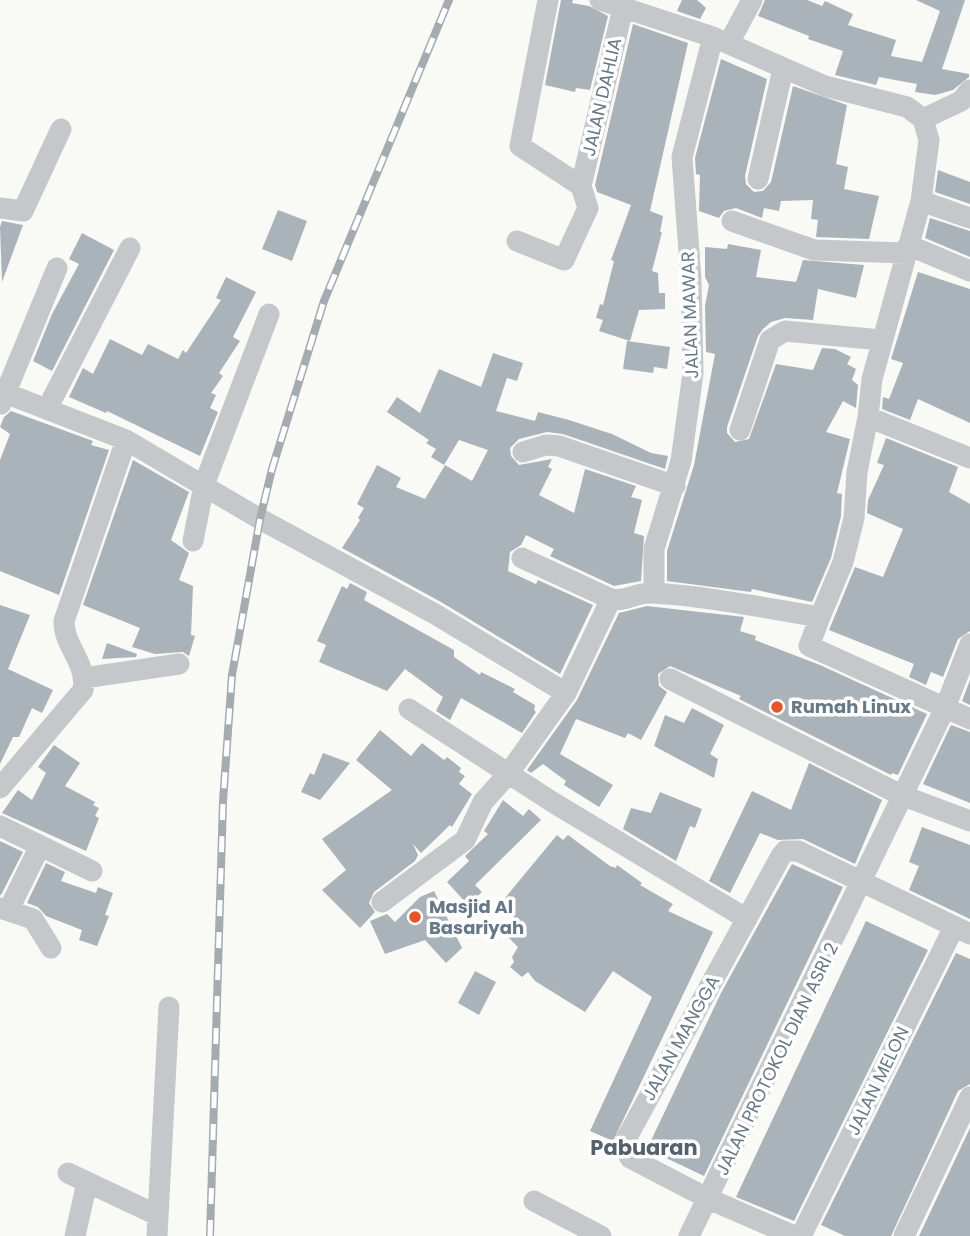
<svg xmlns="http://www.w3.org/2000/svg" width="970" height="1236" viewBox="0 0 970 1236" font-family="Poppins,sans-serif">
  <style>
    .building { fill: #aab3b9 }
    .lines { fill: none; stroke-linecap: round; stroke-linejoin: round }
    .minor { stroke: #c4c8cb; stroke-width: 21 }
    .rail-casing { stroke: #a4abb1; stroke-width: 8 }
    .rail { stroke: #fff; stroke-width: 5; stroke-dasharray: 16; stroke-linecap: butt }
    .poi-dot { fill: #e65429; stroke: #fff; stroke-width: 2.5 }
    .labels { text-anchor: middle; stroke-width: 7; stroke-linejoin: round; paint-order: stroke }
    .street-label { font-size: 18px; fill: #677987; stroke: #fff }
    .poi-label { font-size: 18px; font-weight: bold; fill: #677987; stroke: #fff; text-anchor: start }
    .quarter-label { font-size: 21px; font-weight: bold; fill: #55626c; stroke: #fff }
  </style>
  <rect width="100%" height="100%" fill="#f9f9f6"/>
  <path class="building" d="M561 0H573L572 3 589 6 608 16 590 90 576 88 575 92 545 85Z
    M682 0H697L706 8 700 19 677 11Z
    M765 0H807L822 6 825 1 853 14 848 25 896 40 891 56 922 62 940 11 916 0H965L942 69 969 74V77L953 90 935 95 915 92 917 84 879 77 876 85 835 75 843 51 808 39 809 36 758 16Z
    M633 24 688 43 650 211 663 216 660 232H662L652 271 658 273 659 293H665V309L639 310 630 341 599 331 603 320 596 318 600 304 603 305 614 261 611 260 631 205 597 192 595 185Z
    M721 59 767 79 745 176 746 184 754 192 763 191 771 182 793 86 847 105 836 164 848 167 844 189 879 196 869 239 816 237 818 220 811 219 813 200 781 201 779 211 764 208 762 218 736 208 724 211 719 218 699 211 700 175 696 174 695 158Z
    M938 170 970 182V204L935 192Z
    M278 210 307 221 292 261 262 249Z
    M930 218 970 231V257L925 238Z
    M2 221 23 225 2 282 0 227Z
    M82 233 114 250 52 371 33 361 52 314 79 264 69 259Z
    M728 244 761 250 756 277 796 282 803 260 864 265 856 298 818 289 813 320 785 318 771 322 763 329 758 336 727 427V433L735 442 749 439 776 364 813 370 822 348 835 349 851 357 847 364 856 369 852 380 858 385 856 408 843 401 826 432 850 439 837 493 842 494 841 516 831 558 812 602 752 589 751 592 667 581V551L694 465 715 354 706 352 705 306 709 285 705 277V247L727 249Z
    M918 272 970 289V423L918 399 910 420 882 409 883 397 889 399 903 363 891 359Z
    M226 277 256 292 233 337 240 341 219 373 223 376 211 393 216 395 210 408 218 412 200 456 107 411 106 413 69 397 83 368 93 374 110 339 142 355 148 344 178 359 183 350 186 353 221 300 216 298Z
    M627 341 670 347 667 369 654 367 653 373 623 369Z
    M493 353 523 363 517 381 507 378 496 411 535 421 538 412 569 420 612 434 651 453 668 456 665 469 563 434 547 432 519 439 510 448 511 456 519 465 552 459 548 467 552 469 539 495 574 513 585 469 636 486 631 497 642 500 634 533 644 536 641 581 614 586 550 556 554 549 526 535 521 545 510 552 508 571 536 584 538 580 593 605 560 674 441 602 342 548 360 520 358 518 364 508 357 504 377 465 401 478 396 487 425 499 445 465 472 481 488 450 459 440 444 465 431 457 436 449 426 443 429 440 387 412 397 397 420 413 439 369 481 387Z
    M11 411 93 441 91 445 109 450 59 595 0 571V460L10 434 0 427 4 417Z
    M886 438 958 467 949 492 970 504V631L958 639 943 677 931 672 926 685 909 677 914 664 829 630 855 567 883 577 903 529 867 513 868 500 884 465 877 463Z
    M133 460 189 492 171 540 189 553 179 580 193 586 191 635 195 636 189 656 183 652 155 654 132 647 140 628 83 605Z
    M350 583 367 592 364 600 454 650V657L480 675 481 672 515 689 513 692 535 705 534 710 536 712 522 733 461 698 450 720 436 711 443 697 405 669 387 691 319 662 326 645 317 641 342 586 347 589Z
    M0 605 30 615 8 669 53 690 42 713 32 708 19 737H13L0 764Z
    M647 606 744 617 740 631 756 636 755 640 820 665 927 714 898 775 892 773 891 775 739 699 741 696 670 666 658 674 659 686 667 692 641 740 628 733 625 738 576 719 560 754 613 785 599 807 564 785 566 781 543 764 531 773 527 770 577 700 619 613Z
    M107 643 137 654 136 657 102 659Z
    M970 680V705L962 701Z
    M692 708 724 725 710 754 718 759 714 778 654 746 665 715 684 723Z
    M951 725 970 732V803L923 784Z
    M380 730 411 756 422 743 444 760 447 757 461 768 459 772 465 776 459 784 472 794 452 827 450 825 421 853 413 844 418 855 415 861 374 892 369 903 375 912 360 928 322 890 346 870 322 839 392 790 356 760Z
    M54 745 80 763 65 786 95 802 93 805 99 808 95 816 99 818 86 851 2 813 18 790 32 800 46 773 38 767Z
    M323 753 350 763 320 800 301 792 310 773 314 775Z
    M809 763 882 800 855 864 803 839 778 840 760 833 730 893 709 881 752 791 791 810Z
    M660 792 702 809 695 828 690 826 676 861 623 829 631 808 651 813Z
    M503 800 523 816 529 809 541 820 475 885 482 892 468 905 447 882 469 861 465 856 488 834 484 831Z
    M922 827 970 845V919L909 890 919 866 909 862Z
    M557 835 563 840 568 835 610 866 616 868 617 865 642 883 640 885 673 904 668 911 713 932 613 1141 590 1131 652 997 613 971 585 1012 535 981 528 972 522 977 510 967 514 962 512 957 518 947 505 934 515 918 500 904Z
    M0 841 23 852 1 895H0Z
    M46 863 65 872 61 881 96 893 98 887 113 893 105 915 109 916 97 946 79 940 82 930 46 916 38 907 27 903Z
    M792 864 843 887 704 1176 647 1149 721 993Z
    M434 891 462 948 446 963 425 940 385 954 370 921 387 914 395 922 420 897Z
    M866 921 928 950 794 1221 736 1197Z
    M956 953 970 959V1084L958 1091 891 1236H845L821 1225Z
    M475 971 496 982 479 1015 458 1003Z
    M970 1128V1236H919Z"/>
  <g class="lines">
    <path class="minor" d="M729 43 752 0
      M923 119 961 101 970 90
      M758 179 783 69
      M581 186 623 8
      M921 201 970 218
      M0 208 23 211 61 129
      M732 221 814 250 905 253
      M517 241 564 260 588 208 581 186 520 146 548 0
      M908 245 970 271
      M0 391 126 440 260 519 435 614 566 693
      M1 404 57 268
      M47 409 130 248
      M868 417 970 458
      M740 430 770 340 785 331 881 340
      M523 452 546 445 559 446 675 486
      M193 541 204 485 269 314
      M522 558 611 599C628 602 635 592 652 593 708 596 764 608 820 617L843 562 854 518 857 472 868 417 872 379 921 201 929 140 923 119 907 107 825 86 713 37 600 0
      M654 593V549L681 461 693 373 691 279 682 157 713 37
      M820 617 809 646 970 719
      M84 678 179 664
      M670 679 901 795 970 821
      M409 709 554 803 747 919
      M0 788 83 690C88 664 63 645 64 621L126 440
      M0 826 92 871
      M382 902 465 840 483 802 508 774 566 693 611 599
      M0 908 33 919 51 948
      M9 909 40 846
      M68 1173 157 1215
      M534 1201 601 1236
      M75 1236 87 1182
      M157 1236 169 1007
      M689 1236 945 708 970 644
      M794 1236 709 1199 630 1158 626 1149V1139L781 856 785 851H798L970 934
      M801 1236 954 927
      M904 1236 970 1097"/>
    <defs>
      <path id="rail" d="M210 1236 223 801 232 675 260 519 272 469 324 301 449 0"/>
    </defs>
    <use href="#rail" class="rail-casing"/>
    <use href="#rail" class="rail"/>
  </g>
  <g class="poi-dot">
    <circle cx="777" cy="707" r="7"/>
    <circle cx="415" cy="917" r="7"/>
  </g>
  <g class="labels">
    <g class="street-label">
      <text transform="translate(602 97) rotate(-77)" y="6">JALAN DAHLIA</text>
      <text transform="translate(690 315) rotate(-92)" y="6">JALAN MAWAR</text>
      <text transform="translate(681 1038) rotate(-61)" y="6">JALAN MANGGA</text>
      <text transform="translate(777 1059) rotate(-64)" y="6">JALAN PROTOKOL DIAN ASRI 2</text>
      <text transform="translate(878 1081) rotate(-64)" y="6">JALAN MELON</text>
    </g>
    <g class="poi-label">
      <text x="791" y="713">Rumah Linux</text>
      <text x="429" y="913">Masjid Al<tspan x="429" dy="21">Basariyah</tspan></text>
    </g>
    <g class="quarter-label">
      <text x="644" y="1155">Pabuaran</text>
    </g>
  </g>
</svg>
